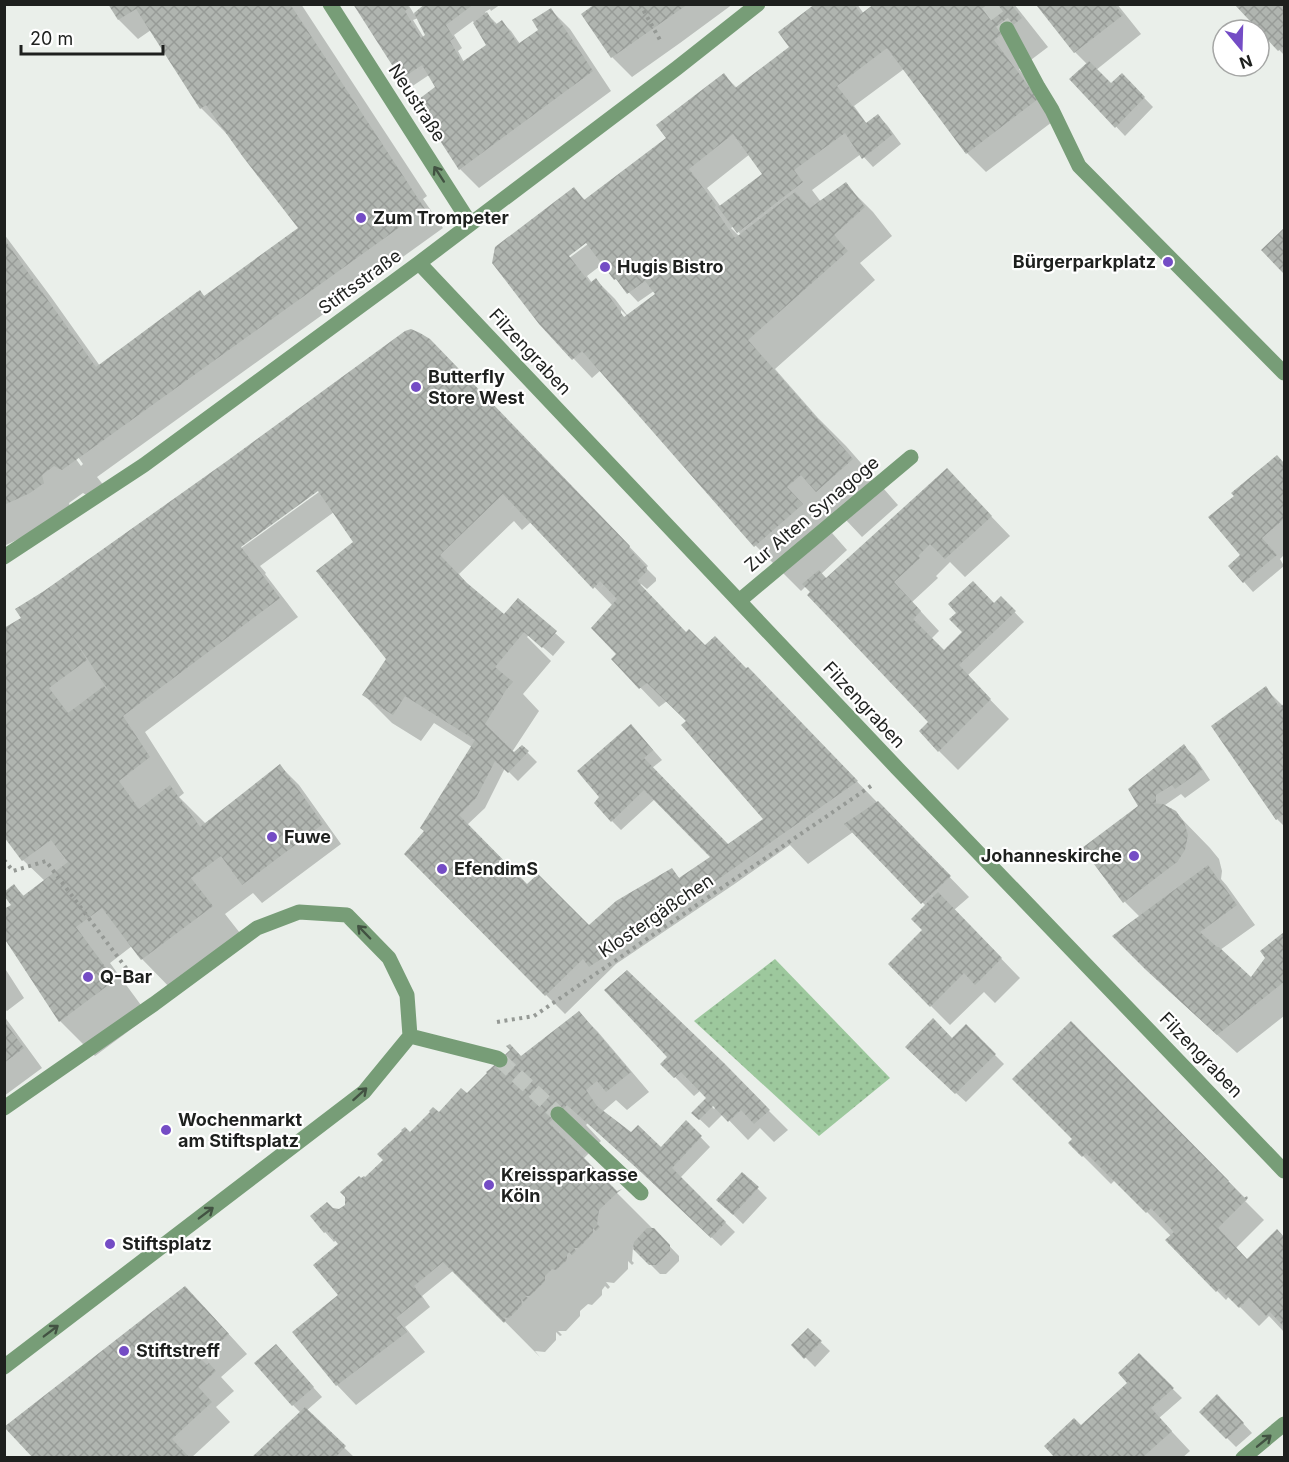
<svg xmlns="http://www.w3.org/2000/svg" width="1289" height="1462" viewBox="0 0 1289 1462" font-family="Inter,sans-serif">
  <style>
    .park { fill: url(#park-dots) }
    .shadow { fill: #0003; fill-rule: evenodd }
    .building { fill: url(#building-cross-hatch); fill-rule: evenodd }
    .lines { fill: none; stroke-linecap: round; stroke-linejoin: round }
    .minor-tunnel { stroke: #c1c6c1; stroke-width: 15; stroke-dasharray: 15 8; stroke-linecap: butt }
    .path { stroke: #959995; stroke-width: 4; stroke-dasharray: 3 4.5; stroke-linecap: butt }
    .minor { stroke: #779d77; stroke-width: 15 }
    .oneway { stroke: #425242 }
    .poi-dot { fill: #744cc5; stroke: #fff; stroke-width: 2 }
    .labels { text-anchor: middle; stroke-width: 4.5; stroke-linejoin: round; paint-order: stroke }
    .street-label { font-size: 18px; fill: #1e201e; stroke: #fff }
    .poi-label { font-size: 18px; font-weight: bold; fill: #1e201e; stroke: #fff; text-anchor: start }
  </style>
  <defs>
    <pattern id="park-dots" width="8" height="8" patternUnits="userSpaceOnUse" patternTransform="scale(1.5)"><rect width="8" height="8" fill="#9dc89d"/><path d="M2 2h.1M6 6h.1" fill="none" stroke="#87ac87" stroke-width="1.8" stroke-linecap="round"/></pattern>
    <pattern id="building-cross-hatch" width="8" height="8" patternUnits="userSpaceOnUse" patternTransform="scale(1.5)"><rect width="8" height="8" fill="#b0b5b0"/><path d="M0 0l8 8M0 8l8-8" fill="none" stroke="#979b97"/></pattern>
  </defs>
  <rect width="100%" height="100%" fill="#eaefea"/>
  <path class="park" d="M775 959 890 1078 819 1136 694 1021Z"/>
  <path class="shadow" d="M110 4H301L427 196 423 199 443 228 97 477 105 487 90 497 83 493 69 503 71 511 58 520 4 546V360L81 466 83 464 4 355V234L51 297 100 366 200 292 205 297 300 229 231 138 201 108 151 30 138 39 119 20Z
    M355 4H408L414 14 428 4H501L491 11 490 9 485 12 498 25 502 22 511 31 520 44 540 30 551 10 570 29 611 91 479 188 460 169 417 102 437 88 429 75 411 87 402 78ZM418 18 427 35 424 38 413 20ZM473 21 488 45 464 62 458 51 462 48 454 35Z
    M598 4H733L680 43 632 77 612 57 583 15Z
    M817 4H857L864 14 877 4H1014L1048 47 1019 69 1056 119 986 172 967 153 904 69 854 106 867 124 878 116 887 125 901 144 873 167 861 154 812 190 821 202 845 184 873 212 892 236 860 263 875 280 775 369 818 418 846 446 898 505 862 537 846 520 832 533 847 550 821 574 826 579 966 490 1010 536 965 577 950 562 936 576 938 578 912 602 939 631 931 639 944 652 1001 598 1024 622 967 676 1009 719 958 770 939 751 930 722 812 592 806 586 801 591 756 546 601 370 592 378 540 323 574 189 586 201 668 138 724 75 738 89 791 48ZM750 154 764 174 721 207 707 188ZM734 226 741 235 739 236 731 228ZM588 240V244L564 262 562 260ZM604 263 616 279 638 302 654 291 657 295 628 316 615 299 596 280 592 283 587 276ZM621 310 629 318H625L621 315Z
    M1040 4H1117L1141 34 1096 70 1111 85 1122 75 1153 107 1125 136 1071 79 1087 64 1075 52 1039 6Z
    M1236 4H1284V55Z
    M1284 230V272L1264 250Z
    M1277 457 1284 464V555L1280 559 1284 566 1253 592 1230 566 1243 555Z
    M569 484 648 566 646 568 656 578V581L647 589 641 584 639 586 686 634 775 697 969 897 954 910 1020 978 995 1003 984 992 950 1025 931 1006 924 930 926 906 853 832 808 864 790 845 736 883 616 964 565 1014 406 854 426 832 472 747 434 723 421 741 392 723 364 695 387 658 356 543 334 512 260 566 266 573 265 574 298 617 145 732 184 793 179 797 206 824 280 766 299 785 341 844 262 903 253 893 225 914 247 942 177 995 142 959 132 946 110 963 149 1016 95 1056 60 1021 13 905 14 886 24 896 45 881 23 860 24 619 45 592 194 487ZM319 488V492L240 549 238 547ZM514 521 522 530 531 522 613 606 618 654 613 659 659 707 667 701 688 721 766 819 728 845 652 768 662 760 640 735 612 821 621 830 655 799 712 857 680 879 672 870 589 927 528 886 467 825 485 808 505 768 518 781 537 762 522 747 514 755 512 752 539 711 523 694 551 661 527 637 529 635 553 656 565 642 518 600 512 624 469 587 459 574Z
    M1265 688 1283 706 1284 705V826L1277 819Z
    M1184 746 1194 756 1210 780 1185 798 1181 794 1165 805V807L1175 812 1210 848 1219 859 1222 871 1221 879 1227 886 1255 925 1220 950 1251 979 1267 958 1262 951 1284 934V1016L1237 1053 1167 989 1147 969 1140 917 1125 902 1137 808Z
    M4 967 24 998 7 1011 4 1009Z
    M579 1013 598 1032 649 1092 627 1110 616 1100 602 1112 631 1134 661 1149 686 1122 710 1147 680 1178 735 1232 721 1246 588 1123 586 1125 601 1141 583 1159 652 1228 650 1230H654L679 1256V1261L666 1274H660L633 1247 632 1261 634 1263 632 1265 628 1261V1269L614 1283 606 1282 610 1287 608 1289 605 1286 602 1290V1295L592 1305 588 1304 580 1311V1316L566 1331H558L562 1335 560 1336 556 1332V1340L545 1352 535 1351 540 1357 454 1270 422 1296 430 1307 405 1327 425 1352 356 1405 337 1385 294 1332 340 1296V1244L336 1240 334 1242 325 1232 333 1210 340 1211 346 1206 365 1179 410 1134 522 1058Z
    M4 1016 42 1068 4 1096Z
    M1071 1023 1247 1200 1245 1201 1264 1220 1235 1249 1251 1265 1277 1231 1284 1239V1332L1269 1316 1259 1326 1229 1296 1226 1300 1167 1240 1171 1236 1115 1180 1111 1184 1070 1143 1074 1139Z
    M966 1026 1004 1064 966 1102 916 1057 952 1040Z
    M662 1064 723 1065 788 1130 774 1142 760 1128 748 1140 723 1114 709 1128 693 1113 706 1100 714 1109 716 1107 701 1090 694 1096Z
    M743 1174 767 1198 743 1224 718 1200Z
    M204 1307 247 1354 221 1377 234 1391 216 1407 230 1422 191 1458H35Z
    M808 1330 830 1351 815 1367 793 1345Z
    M285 1356 322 1397 306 1411 355 1458H253L301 1413 293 1405Z
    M1139 1356 1182 1398 1159 1418 1190 1451 1182 1458H1057L1081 1427 1127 1385Z
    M1226 1405 1252 1433 1236 1447 1201 1412Z"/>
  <path class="building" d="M108 4H290L425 209 62 470 54 466 42 475 44 483 30 493 4 505V239L96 367 197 292 200 290 204 296 298 228 243 157 206 105 200 109 136 9 118 20Z
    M353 4H406L409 8 405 11 421 38 425 35 414 13 425 4H474L446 25 454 38 450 41 462 62 486 45 473 23 487 12 495 25 502 20 518 44 538 30 532 20 551 8 593 71 459 170 415 102 435 87 422 65 401 79Z
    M595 4H688L611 58 581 14Z
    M815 4H854L861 14 874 4H1011L1022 18 994 40 1038 99 966 154 887 48 837 86 866 123 878 114 893 134 862 159 845 133 794 170 803 182 737 233 718 207 762 174 733 134 689 169 716 205 714 208 735 238 795 192 810 208 846 182 865 207 834 235 848 251 748 340 853 459 816 492 801 475 787 487 803 504 754 547 582 351 572 360 539 324 492 263 495 247 574 187 584 200 666 138 656 125 724 73 735 88 789 47 778 32ZM586 243 614 280 616 279 627 294 645 281 655 294 624 317 596 278 590 283 569 256Z
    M1234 4H1284V46L1278 51Z
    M1038 5H1115L1123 15 1074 53 1037 6Z
    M1089 61 1111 83 1122 73 1145 97 1115 128 1069 79Z
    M1284 228V274L1261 250Z
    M411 329 420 333 430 339 630 546 629 548 647 568V571L637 581 686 632 689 629 705 645 715 636 746 668 748 667 858 781 693 897 589 967 583 959 545 996 404 854 424 831 420 828 475 740 405 696 393 715 362 695 386 659 316 571 353 542 318 491 241 547 280 598 123 716 150 757 119 781 139 809 170 785 200 827 280 764 323 824 242 885 221 856 191 878 213 906 141 960 102 908 76 927 115 980 59 1022 4 938V909L11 905 4 896V892L14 884 23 896 68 862 51 840 22 861 4 837V628L21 618 15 609 44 591 227 461 405 331ZM503 494 593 589 600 581 617 599 591 628 616 654 611 659 639 689 647 683 686 721 681 725 763 819 728 844 644 758 653 750 631 724 577 771 599 797 594 803 611 822 644 790 710 857 679 878 672 868 616 901 589 925 538 874 527 884 459 815 476 798 495 761 508 773 529 751 522 745 514 752 485 724 506 690 513 682 495 667 524 632 542 648 557 631 518 598 504 614 467 583 440 555ZM67 628 112 696 104 686 68 713 49 688 87 660Z
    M1277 455 1284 463V519L1262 538 1277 555 1243 583 1228 566 1240 555 1208 517 1234 496 1231 493Z
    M947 468 992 516 945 559 930 544 918 556 920 558 894 582 921 611 913 619 944 650 962 632 949 619 956 613 948 604 973 581 994 603 1001 596 1016 611 959 665 991 699 938 752 919 731 928 722 807 595 810 592 802 584 819 570 826 578Z
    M1266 686 1279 707 1284 704V814L1276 820 1211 726Z
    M1184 744 1202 770 1175 789 1172 785 1156 795V803H1150L1163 804 1176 811 1184 822 1188 835 1185 850 1177 862 1123 903 1082 848 1138 806 1128 789Z
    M878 801 951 876 921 904 844 824Z
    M1208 865 1237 905 1200 932 1217 947H1219L1251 977 1265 958 1260 951 1284 932V982L1217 1035 1146 970 1112 936Z
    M938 892 1002 958 975 985 964 973 930 1007 888 964 922 930 911 919Z
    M627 970 724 1063 770 1110 754 1124 741 1110 728 1122 713 1106 699 1120 691 1113 706 1098 681 1072 674 1078 660 1064 667 1057 604 990Z
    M579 1011 631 1072 606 1092 597 1081 586 1090 597 1106 631 1132 638 1125 661 1147 686 1120 702 1136 672 1168 726 1222 711 1238 640 1171 567 1105 549 1123 617 1191 622 1189 617 1193 599 1210 597 1224 600 1227 596 1231 593 1228V1233L579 1248H574L576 1251 572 1255 569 1252 567 1255V1260L556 1270 552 1269 545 1276V1281L530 1296H525L528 1298 524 1302 521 1299 522 1305 509 1318 503 1317 506 1320 504 1323 443 1262 414 1286 422 1297 396 1318 407 1332 336 1386 292 1332 338 1295 313 1265 338 1244 327 1231 324 1233 310 1216 327 1202 333 1208 339 1209 345 1205V1197L340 1192 359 1176 361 1178 364 1176 365 1177 383 1160 377 1154 402 1131 401 1130 405 1127 410 1132 430 1112 429 1111 433 1107 439 1112 461 1088 467 1093 487 1073 486 1072 490 1069 510 1050 506 1046 510 1044 521 1056Z
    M933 1018 952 1038 966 1024 996 1054 955 1094 905 1047Z
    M4 1021 24 1048 4 1063Z
    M1071 1021 1229 1181H1228L1244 1198 1247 1196 1248 1198 1218 1228 1247 1259 1277 1229 1284 1237V1327L1270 1312 1266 1316 1249 1298 1239 1308 1219 1288 1216 1292 1165 1240 1174 1232 1151 1208 1146 1213 1086 1153 1082 1157 1068 1143 1072 1139 1012 1079Z
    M742 1172 759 1187 733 1215 716 1200Z
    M647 1228H654L670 1245V1251L656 1265H649L633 1249 634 1242Z
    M185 1286 229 1334 201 1359 207 1365 209 1363 216 1371 198 1387 212 1402 172 1439 190 1458H33L4 1427Z
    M808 1328 822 1341 804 1359 791 1345Z
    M276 1344 314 1387 292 1406 254 1363Z
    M1139 1353 1174 1388 1151 1408 1172 1431 1143 1457 1141 1456 1139 1458H1055L1044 1446 1074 1418 1081 1425 1127 1383 1118 1373Z
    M1217 1394 1244 1423 1226 1439 1199 1412Z
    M305 1407 346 1446 335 1458H251Z"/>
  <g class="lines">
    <path class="minor-tunnel" d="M988 4 1007 29
      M500 1060 558 1114"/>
    <path class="path" d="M640 4 660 40
      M4 860 13 871 46 861 135 980
      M497 1022 534 1016 871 786"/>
    <path class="minor" d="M330 4 470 223
      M1007 29 1038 87 1052 110 1079 166 1284 373
      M419 263 896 767 1284 1171
      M4 557 144 465 419 263 677 68 758 4
      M739 601 911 457
      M410 1036 497 1058 500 1060
      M4 1108 154 1004 257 928 299 912 347 915 389 958 407 995 410 1036 364 1092 4 1367
      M558 1114 641 1193
      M1243 1458 1284 1424"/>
  </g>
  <defs><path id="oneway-shaft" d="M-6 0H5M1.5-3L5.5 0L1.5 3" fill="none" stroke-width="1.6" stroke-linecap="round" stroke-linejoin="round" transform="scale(1.5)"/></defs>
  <g class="oneway">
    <use href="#oneway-shaft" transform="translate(439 174) rotate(-123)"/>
    <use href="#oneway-shaft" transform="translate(364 932) rotate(-134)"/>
    <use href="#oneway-shaft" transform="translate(360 1094) rotate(-42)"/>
    <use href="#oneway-shaft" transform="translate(206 1213) rotate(-37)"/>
    <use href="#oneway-shaft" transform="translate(51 1331) rotate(-37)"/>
    <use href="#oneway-shaft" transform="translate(1264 1441) rotate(-39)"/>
  </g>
  <g class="poi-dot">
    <circle cx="361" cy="218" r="6"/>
    <circle cx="1168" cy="262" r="6"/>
    <circle cx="605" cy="267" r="6"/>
    <circle cx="416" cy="387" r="6"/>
    <circle cx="272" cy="837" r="6"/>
    <circle cx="1134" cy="856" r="6"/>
    <circle cx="442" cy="869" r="6"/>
    <circle cx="88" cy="977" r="6"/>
    <circle cx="166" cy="1130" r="6"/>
    <circle cx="489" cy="1185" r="6"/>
    <circle cx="110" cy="1244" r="6"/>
    <circle cx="124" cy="1351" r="6"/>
  </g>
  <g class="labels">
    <g class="street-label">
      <text transform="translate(417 103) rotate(57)" y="6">Neustraße</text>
      <text transform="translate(360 282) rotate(-36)" y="6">Stiftsstraße</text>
      <text transform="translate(530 352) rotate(47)" y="6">Filzengraben</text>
      <text transform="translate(812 514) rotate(-40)" y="6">Zur Alten Synagoge</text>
      <text transform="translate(864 705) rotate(47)" y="6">Filzengraben</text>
      <text transform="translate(656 916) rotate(-34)" y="6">Klostergäßchen</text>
      <text transform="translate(1201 1055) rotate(46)" y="6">Filzengraben</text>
    </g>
    <g class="poi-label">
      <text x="373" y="224">Zum Trompeter</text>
      <text x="1156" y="268" text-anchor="end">Bürgerparkplatz</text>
      <text x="617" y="273">Hugis Bistro</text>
      <text x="428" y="383">Butterfly<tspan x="428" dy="21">Store West</tspan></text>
      <text x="284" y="843">Fuwe</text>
      <text x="1122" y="862" text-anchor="end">Johanneskirche</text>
      <text x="454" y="875">EfendimS</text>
      <text x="100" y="983">Q-Bar</text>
      <text x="178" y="1126">Wochenmarkt<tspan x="178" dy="21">am Stiftsplatz</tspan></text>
      <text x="501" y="1181">Kreissparkasse<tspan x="501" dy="21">Köln</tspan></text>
      <text x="122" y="1250">Stiftsplatz</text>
      <text x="136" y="1357">Stiftstreff</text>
    </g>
  </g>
  <rect width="1289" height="1462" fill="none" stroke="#1e201e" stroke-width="12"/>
  <g transform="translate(1241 48) rotate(161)"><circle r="28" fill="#ffffff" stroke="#a5a6a5" stroke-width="1.5"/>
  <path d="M0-4.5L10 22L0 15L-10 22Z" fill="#744cc5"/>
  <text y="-9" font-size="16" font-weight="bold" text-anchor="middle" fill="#1e201e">N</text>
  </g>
  <path d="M21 45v9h142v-9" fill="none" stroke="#1e201e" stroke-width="3"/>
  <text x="30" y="45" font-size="18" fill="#1e201e" stroke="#ffffff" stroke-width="4.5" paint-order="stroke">20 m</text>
</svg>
